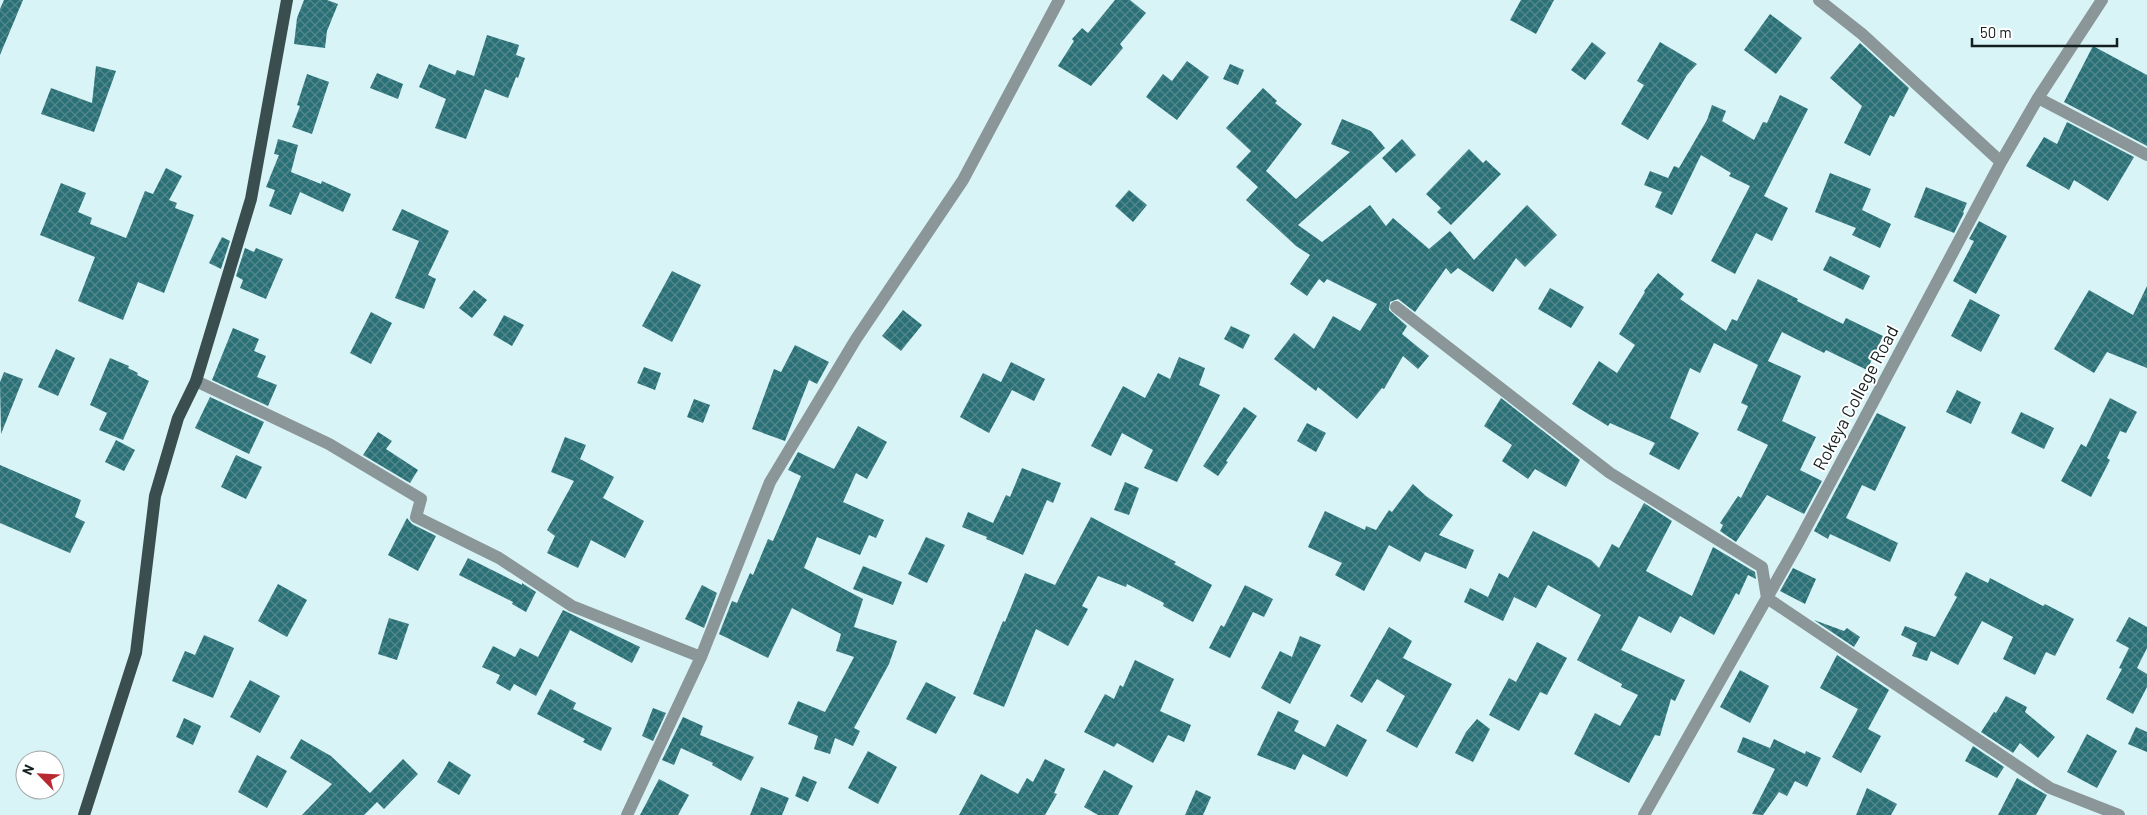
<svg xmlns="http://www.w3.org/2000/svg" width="2147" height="815" viewBox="0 0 2147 815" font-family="Barlow,sans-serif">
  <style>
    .building { fill: url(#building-cross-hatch) }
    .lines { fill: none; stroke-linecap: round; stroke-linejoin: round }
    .minor { stroke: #8a9697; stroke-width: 12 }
    .major { stroke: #3a4e50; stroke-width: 12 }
    .labels { text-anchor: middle; stroke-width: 4; stroke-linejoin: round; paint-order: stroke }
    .street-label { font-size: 18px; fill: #131e1f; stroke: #fff }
  </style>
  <defs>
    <pattern id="building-cross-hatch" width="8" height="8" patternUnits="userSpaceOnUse" patternTransform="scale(1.25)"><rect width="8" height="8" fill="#297177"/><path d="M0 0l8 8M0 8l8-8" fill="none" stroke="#54888c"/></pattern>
  </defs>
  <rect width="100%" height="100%" fill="#d8f4f7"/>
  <path class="building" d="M4 0H23L0 55V9Z
    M304 0H327L338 4 327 31 325 48 294 44 297 18Z
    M1115 0H1130L1146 13 1120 44 1123 48 1091 86 1058 66 1074 41 1072 39 1082 28 1088 33Z
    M1521 0H1554L1536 34 1510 20Z
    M1770 14 1802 38 1776 74 1744 50Z
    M487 35 519 45 516 55 525 58 518 78 516 77 508 98 485 89 466 139 435 128 446 99 419 87 429 64 455 75 457 70 474 76Z
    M1592 42 1606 53 1585 80 1571 70Z
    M1660 42 1697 64 1687 75 1648 140 1621 124 1644 85 1637 81Z
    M1860 43 1909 88 1894 117 1890 115 1870 156 1844 143 1862 106 1830 78Z
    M2093 46 2147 75V146L2064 102Z
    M1187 61 1209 77 1177 120 1146 97 1163 74 1172 81Z
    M1230 64 1244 70 1238 85 1223 79Z
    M96 66 116 71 94 132 41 114 51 88 92 103Z
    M377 73 403 84 398 99 370 88Z
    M307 74 329 82 312 134 292 127 300 106 297 105Z
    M1263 88 1277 101 1275 103 1302 124 1266 171 1296 199 1350 152 1331 144 1342 119 1371 131 1385 148 1298 225 1322 242 1370 205 1386 226 1393 218 1429 249 1450 231 1474 260 1527 205 1557 235 1525 267 1516 258 1493 292 1458 268 1451 274 1446 268 1415 312 1398 299 1390 302 1389 310 1407 326 1402 334 1429 356 1418 369 1403 356 1384 389 1382 388 1357 419 1318 387 1316 391 1274 359 1294 333 1314 349 1333 316 1360 331 1377 304 1327 279 1324 283 1319 279 1307 296 1290 284 1310 255 1296 246 1246 200 1258 187 1236 167 1251 151 1226 128Z
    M1780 95 1808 109 1764 196 1788 208 1772 241 1756 233 1735 274 1711 261 1750 186 1729 176 1731 173 1701 155 1672 215 1655 207 1662 192 1644 185 1650 171 1668 178 1674 166 1679 168 1707 120 1712 105 1726 111 1722 121 1754 140 1763 122 1767 123Z
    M2067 122 2134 157 2108 201 2074 180 2069 190 2026 166 2044 137 2057 144Z
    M278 139 298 145 291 172 321 184 322 181 351 194 343 212 300 192 291 215 269 206 275 190 266 187 279 155 274 154Z
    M1402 139 1416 155 1396 173 1382 158Z
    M1469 149 1483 163 1486 160 1501 174 1451 225 1437 212 1441 208 1426 194Z
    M166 168 182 176 169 200 177 203 175 208 194 215 164 293 138 282 123 320 78 301 95 257 40 235 61 183 86 193 78 212 92 218 90 224 126 238 145 191 153 194Z
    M1830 173 1871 189 1862 210 1891 224 1880 248 1852 235 1856 228 1815 212Z
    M1926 187 1967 203 1963 212 1964 213 1954 233 1914 217Z
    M1129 190 1147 205 1133 222 1115 206Z
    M402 209 449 231 428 275 436 279 424 309 395 298 419 241 392 230Z
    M1979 221 2007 236 1976 294 1953 281 1974 241 1969 239Z
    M222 237 230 241 221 269 209 263Z
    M245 248 254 252 256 248 283 259 266 299 240 288 243 280 236 276Z
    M1830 256 1870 276 1863 290 1823 270Z
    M672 271 701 285 672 342 642 326Z
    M1658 273 1684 294 1680 299 1726 331 1732 319 1737 321 1758 279 1798 299 1797 301 1843 324 1846 318 1883 336 1867 370 1826 350 1824 353 1782 332 1768 361 1801 376 1782 421 1816 437 1800 470 1822 481 1804 514 1767 495 1736 542 1720 531 1723 525 1720 523 1738 496 1741 498 1768 445 1737 430 1748 406 1741 403 1758 365 1714 343 1700 373 1690 368 1670 418 1699 433 1679 470 1649 454 1655 443 1610 423 1608 426 1572 404 1599 361 1617 373 1635 345 1619 334 1645 292 1644 291Z
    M2147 286V368L2107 352 2094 373 2054 349 2089 290 2133 315Z
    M1550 288 1584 307 1571 328 1538 309Z
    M474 290 487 300 472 318 459 308Z
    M1970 299 2000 315 1981 352 1951 336Z
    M903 310 922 325 901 351 882 336Z
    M371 312 392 323 371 364 350 353Z
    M504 315 524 325 512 346 493 335Z
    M1231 326 1250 335 1243 349 1224 339Z
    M233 328 259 339 254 351 266 356 257 377 277 385 268 406 212 380Z
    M795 345 829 362 817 384 809 380 785 441 752 429 774 369 781 372Z
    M56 349 75 358 58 396 38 387Z
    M1179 357 1205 368 1199 385 1220 395 1177 482 1144 468 1153 450 1122 433 1111 456 1091 446 1123 386 1145 398 1158 373 1170 379Z
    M110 358 129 366 128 368 138 373 137 375 149 381 123 440 99 430 107 413 90 405Z
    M1011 362 1045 379 1034 401 1012 390 989 433 960 417 983 373 1001 382Z
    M644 367 661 373 655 390 637 383Z
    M4 372 23 379 1 434 0 382Z
    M1957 390 1981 402 1971 424 1946 412Z
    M210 397 264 422 249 454 195 428Z
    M1501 398 1580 460 1566 487 1535 469 1528 479 1502 461 1512 445 1484 426Z
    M2110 398 2137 412 2126 433 2120 431 2107 458 2110 460 2091 497 2061 481 2081 444 2086 447Z
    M694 399 710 405 703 423 687 417Z
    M1244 407 1257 416 1226 461 1228 462 1218 476 1203 466Z
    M2021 412 2054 428 2044 449 2011 433Z
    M1877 413 1906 427 1875 491 1862 485 1846 518 1898 543 1890 562 1830 534 1828 539 1814 531Z
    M1307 423 1326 433 1316 452 1297 441Z
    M858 426 887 442 867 479 856 473 843 502 884 520 876 538 869 535 860 555 817 537 804 568 863 599 854 627 897 641 889 664 854 728 860 731 853 746 835 738 830 754 814 749 818 736 788 724 798 701 825 712 854 657 836 651 841 634 792 608 768 658 719 634 732 601 737 603 750 573 753 575 768 539 773 541 801 476 788 470 798 452 834 469Z
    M378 432 392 441 386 449 418 470 410 483 363 455Z
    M565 437 586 445 580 459 614 477 603 498 644 521 625 558 591 540 578 568 547 553 555 536 547 530 574 481 551 472Z
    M116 440 135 450 124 471 105 462Z
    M236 455 262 467 246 499 221 487Z
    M0 465 81 500 75 517 85 522 70 553 0 523Z
    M1022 468 1061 483 1053 503 1047 500 1023 555 986 539 987 537 962 527 968 512 993 523 1006 495 1010 497Z
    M1125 482 1139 488 1129 515 1114 510Z
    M1413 484 1426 496 1453 515 1439 535 1474 550 1466 569 1425 552 1420 562 1389 545 1364 591 1335 575 1342 563 1308 547 1325 511 1365 530 1366 526 1376 530 1389 510 1392 512Z
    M1644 503 1672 521 1646 571 1692 596 1713 547 1755 572 1756 579 1748 575 1739 595 1736 593 1714 635 1680 616 1671 633 1639 616 1621 650 1685 680 1675 701 1671 699 1660 736 1655 735 1629 783 1574 754 1595 713 1620 726 1638 695 1621 687 1622 684 1577 660 1601 615 1548 585 1536 608 1514 597 1503 621 1464 602 1470 588 1488 597 1499 573 1508 578 1533 531 1591 560 1599 568 1612 544 1619 548Z
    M1091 517 1176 562 1174 564 1212 585 1193 622 1163 606 1164 603 1127 584 1126 587 1098 576 1082 606 1088 609 1068 646 1036 629 1004 707 973 694 1003 621 1005 622 1025 573 1055 585Z
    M407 518 412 524 436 536 418 571 388 555Z
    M926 537 945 545 927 583 908 574Z
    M468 558 522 585V583L536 592 526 612 512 604 513 602 459 575Z
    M863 566 902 582 893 605 853 589Z
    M1793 568 1816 579 1805 604 1780 591Z
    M1966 572 1988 583 1990 578 2043 606 2045 604 2074 619 2055 656 2046 652 2035 675 2003 659 2013 637 1982 621 1958 665 1931 651 1927 661 1912 656 1917 643 1901 635 1905 626 1935 637 1957 597 1954 595Z
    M278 584 307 600 287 637 258 621Z
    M702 585 717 593 704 628 685 619Z
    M1245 585 1273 599 1264 617 1253 612 1230 658 1209 648 1221 625 1224 627Z
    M563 610 640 647 632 663 570 630 536 696 514 684 510 691 496 683 500 675 482 667 493 646 515 657 520 648 538 657Z
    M2129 617 2147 627V648L2137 668 2147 674V687L2133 714 2106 699 2122 669 2119 668 2129 648 2116 641Z
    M389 618 409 624 397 660 378 654Z
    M1814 620 1844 631 1847 628 1860 637 1854 647Z
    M1389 627 1412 641 1403 658 1452 684 1417 748 1386 731 1405 696 1377 679 1362 703 1350 696Z
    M204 635 234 648 213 698 172 681 185 651 195 655Z
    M1300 636 1321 645 1290 704 1261 688 1280 651 1292 657Z
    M1537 642 1567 658 1547 695 1540 692 1519 731 1489 715 1509 678 1516 682Z
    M1837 655 1889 690 1868 729 1881 736 1861 773 1832 757 1858 709 1820 688Z
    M1135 660 1174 679 1160 711 1191 725 1184 742 1168 735 1153 763 1117 743 1114 747 1084 732 1105 694 1114 699 1120 685 1123 687Z
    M1740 670 1769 686 1750 723 1720 707Z
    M250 680 280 696 260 733 230 717Z
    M926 682 956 697 936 734 906 719Z
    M550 689 576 703 573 709 612 728 601 751 583 742 585 739 537 714Z
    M2006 696 2027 707 2025 712 2055 737 2038 758 2020 743 2013 753 1981 732 1994 712 1996 713Z
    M653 708 666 713 653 741 642 736Z
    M1278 711 1299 721 1294 731 1325 747 1337 724 1367 740 1347 777 1303 754 1295 770 1257 755Z
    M683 717 703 726 700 735 754 757 741 781 712 765 713 763 681 748 674 765 662 760Z
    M184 718 201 726 193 745 176 737Z
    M1477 719 1490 729 1473 762 1455 753 1466 732Z
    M2136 727 2147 732V752L2128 744Z
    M2087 734 2117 751 2097 788 2067 772Z
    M1743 737 1770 748 1774 739 1805 754 1806 751 1821 758 1807 787 1795 781 1787 796 1779 792 1763 815 1752 814 1775 769 1737 752Z
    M301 739 331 756 370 793 403 759 418 774 384 809 377 802 364 815H302L332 784 290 758Z
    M1973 746 2004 767 1997 778 1965 761Z
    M868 751 897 767 878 804 848 788Z
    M257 755 287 771 267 808 238 792Z
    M1045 759 1065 769 1054 793 1057 794 1045 815H959L981 774 1018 794 1027 778 1033 782Z
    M449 761 471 775 459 795 437 782Z
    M1104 770 1133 786 1118 815H1098L1084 807Z
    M803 776 817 782 808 802 795 796Z
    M2017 778 2047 795 2036 815H1998Z
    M659 779 689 795 678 815H640Z
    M761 787 789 798 782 815H750Z
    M1867 788 1897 804 1891 815H1856Z
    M1196 790 1211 797 1203 815H1185Z"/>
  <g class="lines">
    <path class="minor" d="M1819 0 1862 34 2001 162
      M2038 98 2147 155
      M1396 307 1610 473 1762 567 1767 598 2050 788 2119 815
      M196 381 329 444 421 499 416 517 499 558 572 606 701 657
      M627 815 701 657 770 482 856 339 963 180 1059 0
      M1644 815 1798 543 2001 162 2038 98 2102 0"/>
    <path class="major" d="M84 815 136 653 155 496 178 418 196 381 251 199 287 0"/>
  </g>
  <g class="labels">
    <g class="street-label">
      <text transform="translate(1856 398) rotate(-62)" y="6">Rokeya College Road</text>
    </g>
  </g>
  <g transform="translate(40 775) rotate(294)"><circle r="24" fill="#ffffff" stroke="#a1a5a5"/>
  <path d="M0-4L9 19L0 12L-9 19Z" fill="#b92932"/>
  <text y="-8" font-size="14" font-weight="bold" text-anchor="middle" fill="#131e1f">N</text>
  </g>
  <path d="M1972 38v8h145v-8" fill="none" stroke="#131e1f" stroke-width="2.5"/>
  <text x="1980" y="38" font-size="15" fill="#131e1f" stroke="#ffffff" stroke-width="4" paint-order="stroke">50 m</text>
</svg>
